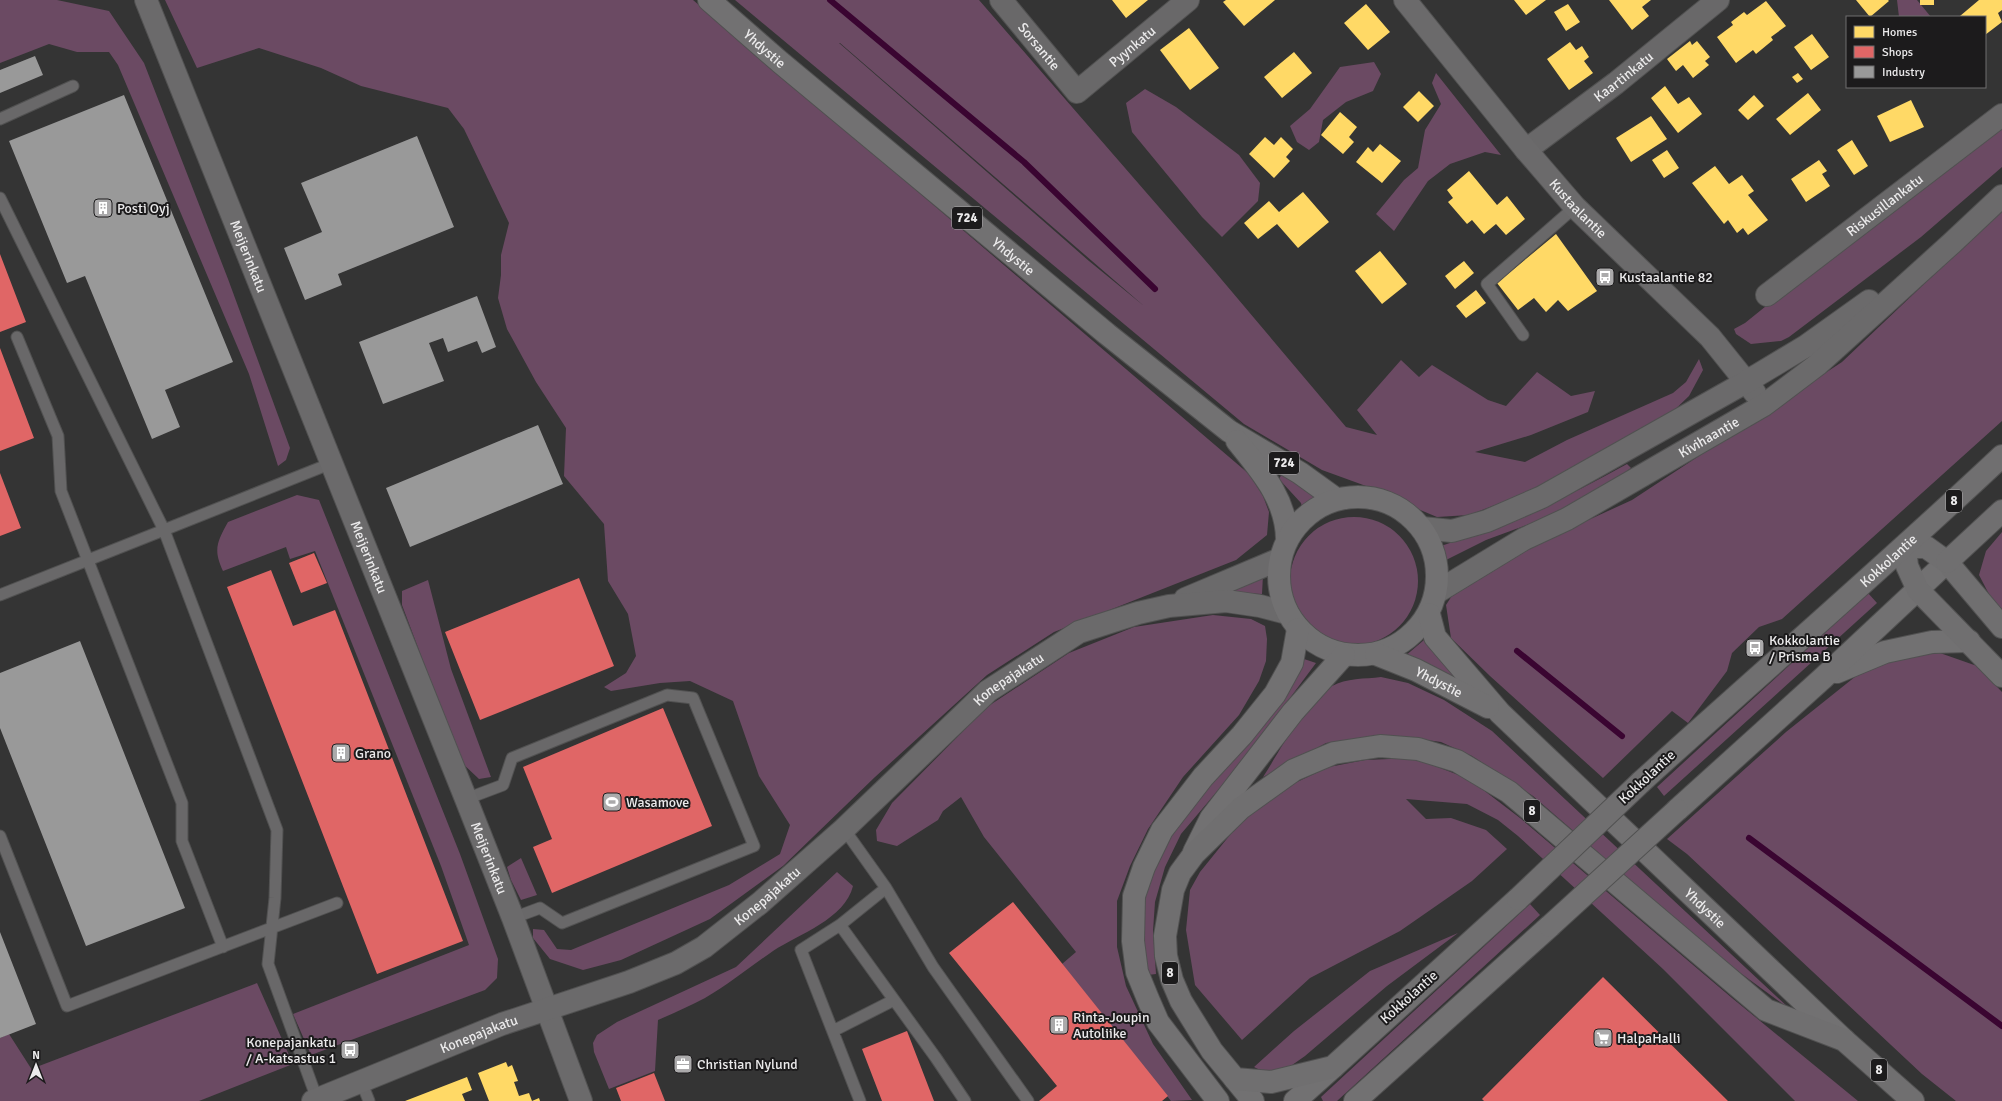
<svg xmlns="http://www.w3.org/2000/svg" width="2002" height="1101" viewBox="0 0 2002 1101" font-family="Signika,sans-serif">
  <rect width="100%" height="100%" fill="#343434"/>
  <path fill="#6b4a63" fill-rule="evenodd" d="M0 0H57L109 11 144 63 228 279 290 448 286 460 278 466 249 374 118 65 109 52H77L49 44 0 63Z
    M165 0H693L1249 474 1263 496 1269 512 1267 535 1236 560 1054 632 987 675 875 777 783 866 710 919 621 960 583 970 550 959 533 938V929L544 930 557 949 571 950 729 885 780 854 790 825 759 776 733 701 690 681 660 683 611 691 604 687 626 673 636 656 628 614 608 581 604 524 564 476 566 428 536 382 507 329 498 298 501 275V255L509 223 464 129 448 108 361 86 321 68 259 48 197 68Z
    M735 0H979L1211 267 1346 427 1377 435 1357 410 1401 360 1419 377 1432 365 1488 400 1506 406 1537 372 1571 396 1595 391 1588 412 1531 435 1475 452 1525 462 1567 440 1673 393 1686 382 1699 359 1703 370 1689 396 1663 421 1529 492 1469 515 1437 517 1406 504 1377 490 1322 470 1244 424ZM839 43H840L1144 306 1089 261Z
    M1897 0H1917L1931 17H1899Z
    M1374 62 1381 74 1373 91 1346 102 1323 120 1319 142 1309 150 1297 142 1290 126 1310 109 1340 67Z
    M1436 73 1501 155 1485 152 1450 164 1428 181 1394 231 1376 214 1404 180 1418 168 1425 130 1441 104 1432 83Z
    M1145 89 1176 107 1239 155 1260 183 1258 201 1222 237 1202 217 1132 132 1126 103Z
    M2002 116V167L1921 237 1789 337 1781 341 1751 344 1736 334 1734 329 1745 323Z
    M2002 210V421L1782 619 1759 627 1732 653 1727 671 1688 723 1672 711 1603 778 1490 676 1451 638 1446 605 1455 591 1501 560 1632 500 1842 362Z
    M1627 464 1631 468 1594 495 1548 517 1486 540 1444 561 1438 547C1503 526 1567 498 1627 464Z
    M1283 472 1320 496 1302 507 1301 503 1279 479Z
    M297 495 319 500 460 854 498 959 497 978 485 990 311 1055 293 1014 469 945 441 866 315 551 290 559 286 547 223 571C213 550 217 542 228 522Z
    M1290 581a64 64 0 1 1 128 0a64 64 0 1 1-128 0Z
    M2002 532V612L1991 598 1979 575 1986 551Z
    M1263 575 1262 594 1237 593 1226 589Z
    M428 580 451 669 491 777 479 779 461 762 402 605V591Z
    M1868 593 1877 603 1664 796 1657 787Z
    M1213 615 1251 619 1265 626 1267 639 1266 661 1259 681 1239 715 1183 777 1148 829 1130 866 1117 901V947L1126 986 1153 1044 1192 1100 1171 1101 1062 964 1076 952 984 837 961 797 943 811 938 820 897 846 877 841 876 830 892 803 987 707 1069 653 1134 627Z
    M1424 640 1443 663 1456 673 1451 680 1404 657Z
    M1940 653 1977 666 2002 692V1101H1956L1922 1074 1687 854 1667 839 1786 732 1866 668 1899 657Z
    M1304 659 1316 663 1246 757 1181 834 1165 867 1155 902 1153 931 1156 974 1148 975 1140 922 1147 886 1170 833 1284 696Z
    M1381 677 1408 683 1444 700 1492 731 1791 1010 1720 958 1533 796 1472 756 1441 742 1399 736 1361 738 1326 743 1263 777C1280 751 1305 701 1332 686 1346 678 1365 679 1381 677Z
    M1414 758 1469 779 1520 818 1732 998 1858 1101H1795L1663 969 1518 836 1498 820 1467 804 1406 799 1426 819 1451 818 1486 830 1507 849 1472 881 1400 931 1310 978 1242 1040 1195 985 1186 930 1190 890 1200 872 1238 825 1282 789 1329 767 1365 760Z
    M521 858 537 895 521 900 511 880 507 867Z
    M837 872 853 886C845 919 799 934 773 951 750 967 729 984 705 998 690 1006 674 1013 658 1020L655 1071 609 1089 594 1052 593 1043 597 1035 617 1022 736 967Z
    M1530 904 1540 915 1337 1101H1323L1321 1097Z
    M1458 933 1387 986 1305 1056 1285 1070 1274 1072 1260 1070 1254 1067 1294 1031 1370 971Z
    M257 983 293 1064 199 1101H0V1038L9 1034 34 1073 39 1066Z"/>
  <path fill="#ffd966" d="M1112 0H1148L1126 18Z
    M1226 0H1275L1244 26 1223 2Z
    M1514 0H1546L1526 15Z
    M1609 0H1651L1642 7 1649 16 1632 30Z
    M1856 0H1888L1889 1 1870 17Z
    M1920 0H1934V5H1920Z
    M1979 0H2002V10L1998 13 2002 22 1985 35V17L1960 16Z
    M1766 1 1786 26 1771 37 1773 40 1756 54 1753 50 1736 63 1717 37 1733 25 1731 22 1744 12 1747 15Z
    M1366 4 1390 32 1368 50 1344 23Z
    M1568 4 1580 22 1566 31 1554 12Z
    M1189 28 1219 68 1190 90 1160 50Z
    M1812 34 1829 57 1811 70 1794 47Z
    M1690 41 1692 45 1697 41 1710 57 1705 61 1709 65 1693 78 1683 65 1676 71 1667 59Z
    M1570 42 1576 50 1582 46 1589 57 1584 61 1593 73 1569 90 1547 59Z
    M1294 52 1312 73 1282 98 1264 77Z
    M1798 73 1803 79 1797 83 1792 77Z
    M1665 86 1678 104 1689 97 1702 114 1678 133 1651 98Z
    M1419 91 1434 106 1418 122 1403 107Z
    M1808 93 1821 110 1790 135 1776 119Z
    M1754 95 1764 106 1748 120 1738 110Z
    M1911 100 1924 127 1890 142 1877 116Z
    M1340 112 1357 127 1349 137 1354 142 1343 154 1321 135Z
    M1651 116 1667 139 1631 162 1616 138Z
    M1265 137 1274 145 1281 137 1293 149 1286 157 1290 161 1274 178 1249 154Z
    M1852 140 1868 166 1854 175 1837 150Z
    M1380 144 1401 161 1382 183 1356 162 1368 147 1373 152Z
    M1667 150 1679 168 1664 178 1652 160Z
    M1819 160 1827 171 1822 174 1830 186 1806 202 1791 179Z
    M1715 166 1729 184 1742 175 1754 191 1748 195 1768 220 1748 235 1743 228 1737 233 1728 220 1724 224 1692 183Z
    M1469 171 1497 205 1507 196 1525 219 1506 235 1496 224 1484 234 1472 220 1467 224 1448 202 1453 198 1447 190Z
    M1303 192 1329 222 1298 248 1277 224 1258 239 1244 223 1269 201 1279 212Z
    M1556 234 1597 291 1568 311 1558 300 1546 312 1534 298 1518 310 1497 283Z
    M1380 251 1407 284 1382 304 1355 271Z
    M1464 261 1474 273 1455 289 1445 276Z
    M1476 290 1486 303 1466 318 1456 306Z
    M506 1062 508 1067 512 1065 518 1081 514 1082 519 1096 529 1093 532 1101 539 1098 540 1101H489L478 1073Z
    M467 1077 472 1090 462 1094 465 1101H405Z"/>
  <path fill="#e06666" d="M0 254 26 322 0 332Z
    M0 348 34 438 0 451Z
    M0 473 21 528 0 536Z
    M314 553 327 583 301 593 289 563Z
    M271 570 293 626 335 610 463 941 377 974 227 587Z
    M579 578 614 666 480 720 445 632Z
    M663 708 712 826 552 893 533 847 552 839 523 767Z
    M1013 902 1168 1096 1162 1101H1039L1057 1086 949 953Z
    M1603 977 1728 1101H1484L1482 1099Z
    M907 1031 934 1101H882L862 1049Z
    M654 1073 665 1101H621L616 1088Z"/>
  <path fill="#999" d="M35 56 43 75 0 93V70Z
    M124 95 233 362 165 390 180 427 152 439 85 276 67 283 9 141Z
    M417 136 454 227 338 274 342 285 305 300 284 248 322 232 301 183Z
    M477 296 496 347 482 353 477 341 448 352 443 338 429 343 444 381 383 404 359 342Z
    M538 425 563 484 410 547 386 488Z
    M80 641 185 908 86 946 0 728V673Z
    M0 932 36 1024 0 1038Z"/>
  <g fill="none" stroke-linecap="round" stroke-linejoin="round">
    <path stroke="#3a0531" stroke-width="6" d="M830 0 1024 162 1155 289
      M1517 651 1622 736
      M1749 838 2002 1026"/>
    <g stroke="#515151" stroke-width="13">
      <path id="lane" d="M0 119 73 86
        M0 198 164 530 0 595
        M1523 335 1487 284 1575 207
        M17 337 58 436 61 491 182 803V841L223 947
        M466 799 503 785 512 758 667 695 693 698 754 846 562 923 540 908 513 918
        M844 829 886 888 933 967 1028 1101
        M0 836 67 1006 337 903
        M840 925 936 1058 965 1101
        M833 1031 894 1000
        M361 1081 369 1101
        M317 1099 268 964 275 898 277 830 164 530 332 463
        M860 1101 801 950 840 925 886 888"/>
    </g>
    <g stroke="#515151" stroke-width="24">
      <g id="street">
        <path id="s1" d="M1001 0 1077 92 1188 0"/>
        <path id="s2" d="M1526 150 1616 83 1718 0"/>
        <path id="s3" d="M1767 295 2002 115"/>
      </g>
    </g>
    <g stroke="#515151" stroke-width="24">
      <g id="secondary">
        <path id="s4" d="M146 0 466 799 513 918 581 1101"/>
        <path id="s5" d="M1405 0 1526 150 1575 207 1710 337 1755 393"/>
        <path d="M1422 528 1452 531 1487 521 1542 497 1746 382 1806 346 1869 301"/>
        <path id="s6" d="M1437 592 1524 539 1567 519 1764 405 1817 365 1952 243 2002 196"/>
        <path d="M1185 599 1280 559"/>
        <path id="s7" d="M313 1101 502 1024 629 982 676 963 704 947 760 903 844 829 988 691 1079 632 1138 613 1169 606 1226 601 1260 606 1287 613"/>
      </g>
    </g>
    <g stroke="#515151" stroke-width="24">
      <g id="primary">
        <path id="s8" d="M709 0 780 62 1107 334 1229 431 1300 473 1336 499"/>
        <path d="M1237 441C1261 471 1287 500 1287 540"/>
        <circle cx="1358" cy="576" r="79"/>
        <path id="s9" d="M1429 614 1435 637 1500 713 1844 1040"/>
        <path id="s10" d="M1376 654 1416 670 1488 707"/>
        <path d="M1837 672 1885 652 1932 642 1969 641"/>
        <path d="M1677 810 1823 678 1947 562"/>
        <path d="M1194 852 1211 818 1293 712 1344 655"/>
        <path d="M1235 1079 1253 1101"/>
        <path d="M1218 1101 1158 1022 1148 999 1137 972 1133 941 1134 896 1144 867 1162 830 1203 777 1242 735 1275 694 1292 663 1298 629"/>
        <path d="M1295 1101 1333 1067"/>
        <path d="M1355 1101 1550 926"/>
      </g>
    </g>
    <g stroke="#515151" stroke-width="24">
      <g id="highway">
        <path d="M1905 547 1907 566 1918 590 2002 676"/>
        <path d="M1905 547H1926L1947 562 2002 627"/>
        <path d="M1947 562 2002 511"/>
        <path id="s11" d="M1641 782C1761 673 1884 567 2002 456"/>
        <path d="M1518 899 1333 1067 1271 1082 1235 1079 1212 1051 1181 1001 1172 980 1166 956 1165 936 1173 890 1180 873 1194 854 1241 808 1294 770 1334 753 1380 746 1418 749 1457 761 1509 792 1766 1010 1844 1040 1913 1101"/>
      </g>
    </g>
    <use href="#lane" stroke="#696869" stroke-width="11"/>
    <use href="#street" stroke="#696869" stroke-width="22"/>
    <use href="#secondary" stroke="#6b6a6b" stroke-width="22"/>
    <use href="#primary" stroke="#727172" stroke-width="22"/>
    <use href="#highway" stroke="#706f70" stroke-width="22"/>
    <g stroke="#515151" stroke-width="24" stroke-linecap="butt">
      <path id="primary-bridge" d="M1550 926 1677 810"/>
    </g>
    <g stroke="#515151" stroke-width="24" stroke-linecap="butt">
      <path id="highway-bridge" d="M1518 899 1641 782"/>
    </g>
    <use href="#primary-bridge" stroke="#727172" stroke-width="22"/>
    <use href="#highway-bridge" stroke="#706f70" stroke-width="22"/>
  </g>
  <defs>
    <g id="building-square" transform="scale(1)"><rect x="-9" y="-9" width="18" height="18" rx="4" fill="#abaaab" stroke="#1c1b1c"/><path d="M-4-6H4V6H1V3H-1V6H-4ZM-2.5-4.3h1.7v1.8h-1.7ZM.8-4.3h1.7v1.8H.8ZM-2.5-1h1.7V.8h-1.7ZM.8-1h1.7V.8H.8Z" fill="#fff"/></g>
    <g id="bus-square" transform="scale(1)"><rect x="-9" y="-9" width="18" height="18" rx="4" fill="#abaaab" stroke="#1c1b1c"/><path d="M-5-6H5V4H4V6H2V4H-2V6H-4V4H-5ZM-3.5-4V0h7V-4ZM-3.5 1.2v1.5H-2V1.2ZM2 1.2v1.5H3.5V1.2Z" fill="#fff"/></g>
    <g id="stadium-square" transform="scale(1)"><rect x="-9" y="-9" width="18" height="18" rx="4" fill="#abaaab" stroke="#1c1b1c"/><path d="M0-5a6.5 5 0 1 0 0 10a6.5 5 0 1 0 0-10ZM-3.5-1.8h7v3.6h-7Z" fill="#fff"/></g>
    <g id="supermarket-square" transform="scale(1)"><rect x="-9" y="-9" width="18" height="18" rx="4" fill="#abaaab" stroke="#1c1b1c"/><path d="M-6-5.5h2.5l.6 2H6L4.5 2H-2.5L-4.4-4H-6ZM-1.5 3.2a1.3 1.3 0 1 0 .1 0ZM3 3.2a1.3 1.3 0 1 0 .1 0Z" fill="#fff"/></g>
    <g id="office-square" transform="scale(1)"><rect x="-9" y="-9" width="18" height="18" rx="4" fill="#abaaab" stroke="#1c1b1c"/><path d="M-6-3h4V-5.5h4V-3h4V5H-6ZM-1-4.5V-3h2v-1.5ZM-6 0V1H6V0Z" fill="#fff"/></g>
  </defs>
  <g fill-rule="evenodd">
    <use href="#building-square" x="103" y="208"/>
    <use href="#bus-square" x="1605" y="277"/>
    <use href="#bus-square" x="1755" y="648"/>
    <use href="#building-square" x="341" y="753"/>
    <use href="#stadium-square" x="612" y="802"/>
    <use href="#building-square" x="1059" y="1025"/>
    <use href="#supermarket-square" x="1603" y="1038"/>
    <use href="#bus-square" x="350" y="1050"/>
    <use href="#office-square" x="683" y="1064"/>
  </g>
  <g text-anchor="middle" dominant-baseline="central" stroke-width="4" stroke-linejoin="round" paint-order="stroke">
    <g fill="#1c1b1c" stroke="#adacad" stroke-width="1">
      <rect x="952" y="207" width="30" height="22" rx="3"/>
      <rect x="1269" y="452" width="30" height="22" rx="3"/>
      <rect x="1946" y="490" width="16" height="22" rx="3"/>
      <rect x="1524" y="800" width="16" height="22" rx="3"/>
      <rect x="1162" y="962" width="16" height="22" rx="3"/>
      <rect x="1871" y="1059" width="16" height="22" rx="3"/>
    </g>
    <g font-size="13" font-weight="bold" fill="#ebeaeb">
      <text x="967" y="218">724</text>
      <text x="1284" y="463">724</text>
      <text x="1954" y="501">8</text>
      <text x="1532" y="811">8</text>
      <text x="1170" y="973">8</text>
      <text x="1879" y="1070">8</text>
    </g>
    <g font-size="14" fill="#ebeaeb" stroke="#1c1b1c">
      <text stroke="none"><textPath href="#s1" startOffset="60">Sorsantie</textPath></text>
      <text stroke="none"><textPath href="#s1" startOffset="191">Pyynkatu</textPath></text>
      <text stroke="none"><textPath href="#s8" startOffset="74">Yhdystie</textPath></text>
      <text stroke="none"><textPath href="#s2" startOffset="122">Kaartinkatu</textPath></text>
      <text stroke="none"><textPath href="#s3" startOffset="148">Riskusillankatu</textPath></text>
      <text stroke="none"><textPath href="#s5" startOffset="271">Kustaalantie</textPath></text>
      <text stroke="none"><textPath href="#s4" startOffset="276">Meijerinkatu</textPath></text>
      <text stroke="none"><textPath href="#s8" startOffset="398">Yhdystie</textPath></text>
      <text stroke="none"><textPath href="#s6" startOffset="313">Kivihaantie</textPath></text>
      <text stroke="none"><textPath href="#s4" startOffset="600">Meijerinkatu</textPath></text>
      <text stroke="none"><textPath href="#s11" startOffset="332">Kokkolantie</textPath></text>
      <text stroke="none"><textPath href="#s7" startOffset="827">Konepajakatu</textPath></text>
      <text stroke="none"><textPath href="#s10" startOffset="69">Yhdystie</textPath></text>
      <text transform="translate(1647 777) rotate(-43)">Kokkolantie</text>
      <text stroke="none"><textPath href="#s4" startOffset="924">Meijerinkatu</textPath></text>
      <text stroke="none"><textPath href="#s7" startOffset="502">Konepajakatu</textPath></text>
      <text stroke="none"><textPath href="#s9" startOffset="407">Yhdystie</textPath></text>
      <text transform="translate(1409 997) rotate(-42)">Kokkolantie</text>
      <text stroke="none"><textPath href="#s7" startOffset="179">Konepajakatu</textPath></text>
    </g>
    <g font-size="14" fill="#ebeaeb" stroke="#1c1b1c" text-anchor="start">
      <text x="117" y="208">Posti Oyj</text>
      <text x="1619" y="277">Kustaalantie 82</text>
      <text x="1769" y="640">Kokkolantie<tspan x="1769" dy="16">/ Prisma B</tspan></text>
      <text x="355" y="753">Grano</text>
      <text x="626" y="802">Wasamove</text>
      <text x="1073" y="1017">Rinta-Joupin<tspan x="1073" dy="16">Autoliike</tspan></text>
      <text x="1617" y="1038">HalpaHalli</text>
      <text x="336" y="1042" text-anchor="end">Konepajankatu<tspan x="336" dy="16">/ A-katsastus 1</tspan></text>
      <text x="697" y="1064">Christian Nylund</text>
    </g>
  </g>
  <rect x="1846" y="16" width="140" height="72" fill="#1c1b1c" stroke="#6f6e6f"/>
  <rect x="1854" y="26" width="20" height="12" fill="#ffd966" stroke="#6f6e6f"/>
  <text x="1882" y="36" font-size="12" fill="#ebeaeb">Homes</text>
  <rect x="1854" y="46" width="20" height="12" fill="#e06666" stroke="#6f6e6f"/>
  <text x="1882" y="56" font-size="12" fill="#ebeaeb">Shops</text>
  <rect x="1854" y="66" width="20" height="12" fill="#999999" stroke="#6f6e6f"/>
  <text x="1882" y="76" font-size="12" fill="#ebeaeb">Industry</text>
  <g transform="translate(36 1065)" stroke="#1c1b1c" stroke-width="3" paint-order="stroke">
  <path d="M0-3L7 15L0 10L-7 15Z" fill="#ebeaeb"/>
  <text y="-6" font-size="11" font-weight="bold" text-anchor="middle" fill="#ebeaeb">N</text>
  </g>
</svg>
